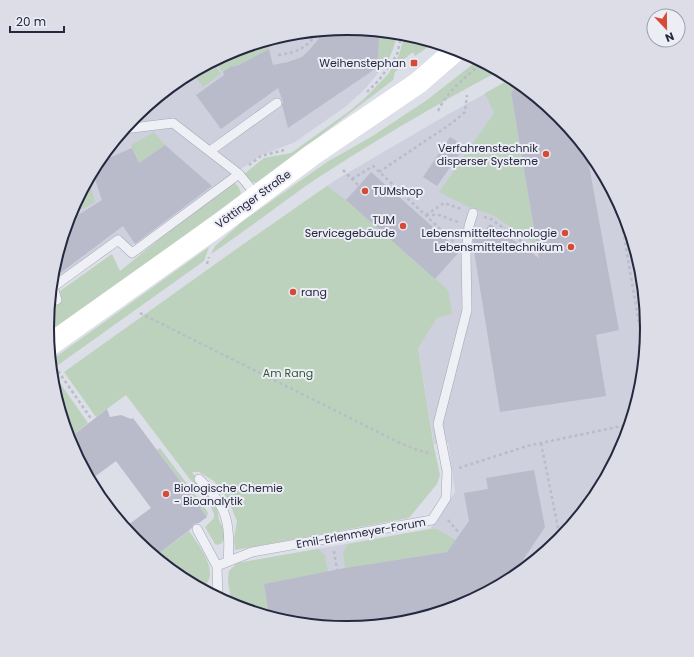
<svg xmlns="http://www.w3.org/2000/svg" width="694" height="657" viewBox="0 0 694 657" font-family="Poppins,sans-serif">
  <rect width="100%" height="100%" fill="#dcdee8"/>
  <path fill="#ced0dd" d="M347 28 398 33 393 50 384 66 364 90 345 107 295 142 262 155 213 187 131 246 119 242 51 283 52 270 69 213 97 161 135 116 180 79 232 51 289 34Z
    M513 78 560 116 597 162 625 214 642 270 647 329 642 387 625 444 597 496 559 541 514 578 462 606 405 623 347 629 288 623 232 606 228 581 229 571 238 563 430 529 455 492 448 443 434 444 418 348 295 208 334 181 445 116Z"/>
  <path fill="#bdd2bd" d="M379 31 398 33 389 59 384 66 378 68Z
    M405 34 433 42 431 45 415 56 413 52 403 60 405 64 395 72 393 80 273 172 256 183 250 182 244 174 264 158 291 153 351 110 367 96 389 73 399 55Z
    M268 40 269 49 239 65 230 67 223 72 214 60 232 51Z
    M478 60 499 71C433 106 369 144 307 185 275 208 244 232 211 254L215 246 243 221 327 162 371 137 427 100Z
    M212 62 221 74 203 87 195 77 191 79H189L141 114 135 116 197 70Z
    M513 78 521 85 511 92 537 246 495 216 469 207 439 192 494 113 485 93Z
    M154 132 165 145 139 163 131 145Z
    M88 178 95 202 68 217 69 213Z
    M234 183 238 186 241 193 240 195 47 336V328L48 310 61 302 60 291 112 254 120 271 174 227Z
    M327 186 346 200 448 290 452 314 437 318 418 348 434 447 440 475 437 484 409 518 235 550 234 539 237 521 228 500 214 481 199 472H192L217 509 219 520 224 530V539L222 543 218 545 215 544 205 527 214 518V514L211 507 126 395 96 417 64 372 242 245Z
    M209 247 204 261 51 370 50 361Z
    M60 383 88 423 68 439 53 388Z
    M160 448 205 508 208 513 207 517 157 450Z
    M430 529H437L456 540 447 552 345 568 343 553 348 544Z
    M189 531C199 546 223 574 201 589L180 578 154 557Z
    M318 549 325 555 328 572 264 584 268 614 262 615 232 606 228 581 229 571 237 563Z"/>
  <path fill="#b9bbcb" d="M347 28 379 31 378 67 288 128 282 105 283 102 278 88 221 129 196 95 224 75 223 72 230 67 239 65 269 49 273 65 288 62 302 57 311 48 326 30Z
    M521 85 560 116 586 149 619 330 596 335 606 396 500 412 473 245 474 232 480 236 490 224 539 258 511 92Z
    M450 137 465 146 437 186 423 177Z
    M165 145 212 186 135 244 123 226 51 280 52 270 67 222 102 200 92 171 97 163 132 148 139 163Z
    M371 172 460 251 435 279 346 200Z
    M107 409 110 417 121 415 131 419 133 418 207 517 199 523 194 524 191 529 154 557 134 541 124 528 151 508 116 461 89 481 69 443 68 439Z
    M534 470 545 527 509 581 462 606 405 623 347 629 288 623 269 617 264 584 345 568 447 552 469 521 464 493 488 489 486 478Z"/>
  <g fill="none" stroke-linecap="round" stroke-linejoin="round">
    <g stroke="#a5a7b5" stroke-width="10">
      <path id="service" d="M124 129 173 123 239 174 257 196
        M210 151 277 103
        M57 300 53 287 118 240 132 253 239 174
        M199 479C227 505 231 524 228 561
        M197 529 217 566 218 599
        M217 566 252 552 432 520 446 498 447 471 438 424 467 310 466 253 469 226 473 213"/>
    </g>
    <path stroke="#babcc6" stroke-width="2.5" stroke-dasharray="3 3" stroke-linecap="butt" d="M278 55C297 53 308 47 319 31
      M367 92 379 80 397 55 402 33
      M438 111C448 90 466 77 483 62
      M249 165 261 156 284 150
      M343 170 359 186
      M379 172 452 123 465 112 467 95
      M352 179 373 166 454 242
      M618 201 645 358
      M426 215 444 203 461 209
      M426 215H439L458 222
      M484 217 491 219 528 246 527 250
      M207 264 209 257
      M140 313 398 442 414 449 432 454
      M58 371 92 420
      M541 443 559 533
      M459 468 527 446 631 424
      M448 520 460 534
      M334 551 337 570
      M545 553 559 533 567 532"/>
    <use href="#service" stroke="#eff0f6" stroke-width="9"/>
    <path stroke="#fff" stroke-width="22" d="M48 346 220 224 312 155 418 83 457 49"/>
  </g>
  <g fill="#d64b38" stroke="#ecedf5" stroke-width="1.5">
    <rect x="410" y="59" width="8" height="8" rx="2"/>
    <circle cx="546" cy="154" r="4"/>
    <circle cx="365" cy="191" r="4"/>
    <circle cx="403" cy="226" r="4"/>
    <circle cx="565" cy="233" r="4"/>
    <circle cx="571" cy="247" r="4"/>
    <circle cx="293" cy="292" r="4"/>
    <circle cx="166" cy="494" r="4"/>
  </g>
  <g text-anchor="middle" dominant-baseline="central" stroke-width="4" stroke-linejoin="round" paint-order="stroke">
    <g font-size="11" fill="#25283f" stroke="#ecedf5" text-anchor="end">
      <text x="406" y="63">Weihenstephan</text>
      <text x="538" y="148">Verfahrenstechnik<tspan x="538" dy="13">disperser Systeme</tspan></text>
      <text x="373" y="191" text-anchor="start">TUMshop</text>
      <text x="395" y="220">TUM<tspan x="395" dy="13">Servicegebäude</tspan></text>
      <text x="557" y="233">Lebensmitteltechnologie</text>
      <text x="563" y="247">Lebensmitteltechnikum</text>
      <text x="301" y="292" text-anchor="start">rang</text>
      <text x="174" y="488" text-anchor="start">Biologische Chemie<tspan x="174" dy="13">- Bioanalytik</tspan></text>
    </g>
    <g font-size="11" fill="#25283f" stroke="#ecedf5">
      <text transform="translate(253 199) rotate(-36)">Vöttinger Straße</text>
      <text transform="translate(361 533) rotate(-10)">Emil-Erlenmeyer-Forum</text>
    </g>
    <g font-size="11" fill="#325b35" stroke="#ecedf5">
      <text x="288" y="373">Am Rang</text>
    </g>
  </g>
  <path d="M0 0H694V657H0ZM54 328a293 293 0 1 1 586 0a293 293 0 1 1-586 0Z" fill="#dcdde6" fill-rule="evenodd"/>
  <path fill="none" stroke="#25283f" stroke-width="2" d="M54 328a293 293 0 1 1 586 0a293 293 0 1 1-586 0Z"/>
  <g transform="translate(666 28) rotate(158)"><circle r="19" fill="#ecedf5" stroke="#9c9eac"/>
  <path d="M0-3L7 15L0 10L-7 15Z" fill="#d64b38"/>
  <text y="-6" font-size="11" font-weight="bold" text-anchor="middle" fill="#25283f">N</text>
  </g>
  <path d="M10 26v6h54v-6" fill="none" stroke="#25283f" stroke-width="2"/>
  <text x="16" y="26" font-size="12" fill="#25283f" stroke="#ecedf5" stroke-width="3" paint-order="stroke">20 m</text>
</svg>
